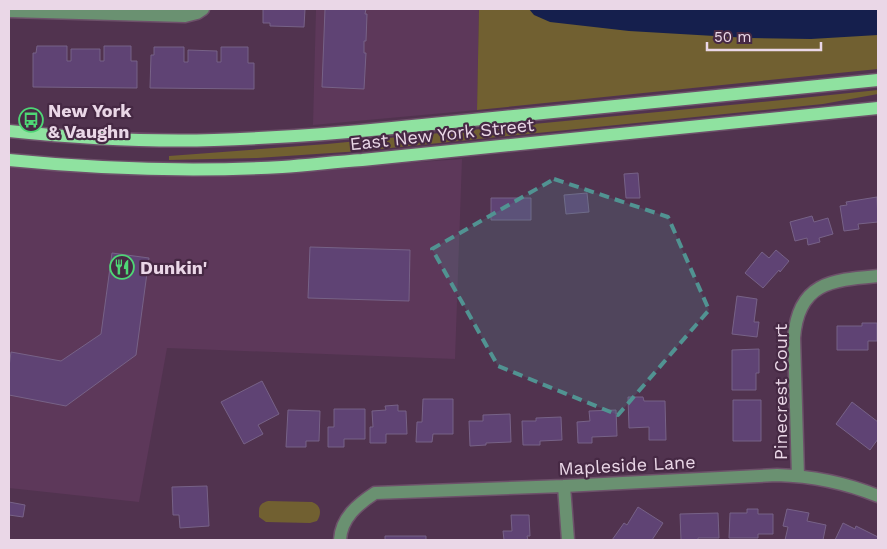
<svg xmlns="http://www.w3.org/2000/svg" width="887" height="549" viewBox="0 0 887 549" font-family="'Work Sans',sans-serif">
  <rect width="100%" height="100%" fill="#51334f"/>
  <path fill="#5d385a" d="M316 9H479L477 110 313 125Z
    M462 159 455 359 167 348 139 502 9 488V163L206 177Z"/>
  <path fill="#716031" d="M479 9H878V69L477 110Z
    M878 90V94L823 104 361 151 257 158 169 160V156L327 144 792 99Z
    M268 501 312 502C321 505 322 513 317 521L310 523 266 522 259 517C259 508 258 504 268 501Z"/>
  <path fill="#151f4d" d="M529 9H878V35L811 39 749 38 629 31 550 22 534 15Z"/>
  <path fill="#5f4374" stroke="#776287" d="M263 9H305L304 27 270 26V23H263Z
    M325 9H366L365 14H367L366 41H364V53H366L364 89 322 87Z
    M37 46H67V61H71V49H100V61H104V46H131V61H137V88L33 87V53H36Z
    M154 47H184V62H188V50L217 51V62H221V47H248V63H254V89L150 88 151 55H154Z
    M638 173 640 198H626L624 174Z
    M587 193 589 212 566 214 564 195Z
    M877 197 878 222 858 224 859 229 844 231 840 206 847 205 846 202Z
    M491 198H531V220H491Z
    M812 216 814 222 828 218 833 234 819 238 820 242 808 245 807 238 795 241 790 222Z
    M310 247 410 250 409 301 308 298Z
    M776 250 789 261 780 272 779 270 763 288 745 273 762 252 769 258Z
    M112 253 149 258 136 355 66 406 9 395V367L11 352 61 361 101 334Z
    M737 296 757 299 754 322H759L757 337 732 334Z
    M862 323H877V341H868V350H837V326H862Z
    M759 349V373H756V390H732V350Z
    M262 381 279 414 258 425 263 434 244 444 221 402Z
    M628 397H643L644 401H665L666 440H649V427L629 428Z
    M423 399H453V434H433L432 442H416L417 422H422Z
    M733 400H761V441H733Z
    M852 402 878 422V439L870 450 836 424Z
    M398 405V411H406L407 434H386V443H370V427H373L372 411 386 410 385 406Z
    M334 409H365V439H344V447H328V427H334Z
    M288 410 320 411 319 441H306V447H286Z
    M616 410 617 436 592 437V443H578L577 422 590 421 589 411Z
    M510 414 511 442 486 443V445L470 446 469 421H483V415Z
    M561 417 562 440 540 441V445H523L522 421H536V418Z
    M207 486 209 526 180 528 179 515H173L172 487Z
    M9 502 25 505 23 517 9 515Z
    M638 507 663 523 652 540H612L624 523 627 525Z
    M747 509H758V514H773V534H758V538H729L730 513H747Z
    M787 509 809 513 807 521 826 525 823 540H785L788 527 783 526Z
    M718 513 719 538H698V540H681L680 514Z
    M511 515H529L530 536H527L528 540H504L503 531H512Z
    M843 523 855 529 856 526 878 537V540H835Z
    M385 536H426V540H385Z"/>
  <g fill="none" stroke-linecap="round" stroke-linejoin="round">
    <g stroke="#6d516a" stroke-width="15">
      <path id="minor" d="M9 11 185 16 197 13 203 9
        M798 476 794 338C798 282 832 280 878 276
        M564 486 568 540
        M340 540C341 518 358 504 375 493L564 486 777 475C812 476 846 483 878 496"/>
    </g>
    <g stroke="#6d516a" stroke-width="15">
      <path id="major" d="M9 131C77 138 146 142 214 140 274 138 333 134 392 128L878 80
        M9 160C100 169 191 172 282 167 309 165 335 162 362 160L878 108"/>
    </g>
    <use href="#minor" stroke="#6a9171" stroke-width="12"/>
    <use href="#major" stroke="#8fe2a0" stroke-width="12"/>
  </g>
  <path fill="#519392" fill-opacity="0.2" stroke="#519392" stroke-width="4" stroke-dasharray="10 6" stroke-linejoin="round" d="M554 179 668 217 709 310 618 415 498 366 432 249Z"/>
  <defs>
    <g id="bus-ring" transform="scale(1.25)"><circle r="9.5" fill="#462944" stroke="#4ed675" stroke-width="1.5"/><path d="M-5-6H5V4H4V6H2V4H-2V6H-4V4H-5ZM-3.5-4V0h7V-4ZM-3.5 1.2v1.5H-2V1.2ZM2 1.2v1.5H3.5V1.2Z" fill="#4ed675"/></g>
    <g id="restaurant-ring" transform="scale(1.25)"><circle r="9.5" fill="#462944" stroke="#4ed675" stroke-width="1.5"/><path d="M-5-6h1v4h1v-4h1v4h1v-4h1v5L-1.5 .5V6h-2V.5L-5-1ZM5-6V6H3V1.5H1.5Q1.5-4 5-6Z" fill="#4ed675"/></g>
  </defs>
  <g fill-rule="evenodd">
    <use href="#bus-ring" x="31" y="120"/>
    <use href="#restaurant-ring" x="122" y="267"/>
  </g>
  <g text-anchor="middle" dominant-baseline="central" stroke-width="4.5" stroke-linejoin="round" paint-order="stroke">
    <g font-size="18" font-weight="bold" fill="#ead7e7" stroke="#462944" text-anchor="start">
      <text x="48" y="110">New York<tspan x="48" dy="21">&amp; Vaughn</tspan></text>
      <text x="140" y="267">Dunkin'</text>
    </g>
    <g font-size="18" fill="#ead7e7" stroke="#462944">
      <text transform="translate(442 134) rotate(-6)">East New York Street</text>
      <text transform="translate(780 392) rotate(-90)">Pinecrest Court</text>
      <text transform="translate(627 465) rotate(-3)">Mapleside Lane</text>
    </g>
  </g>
  <rect width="887" height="549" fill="none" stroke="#ead7e7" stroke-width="20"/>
  <path d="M707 42v8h114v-8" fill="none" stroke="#ead7e7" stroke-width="2.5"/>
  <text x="714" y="42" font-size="15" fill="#ead7e7" stroke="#462944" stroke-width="4" paint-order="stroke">50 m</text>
</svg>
